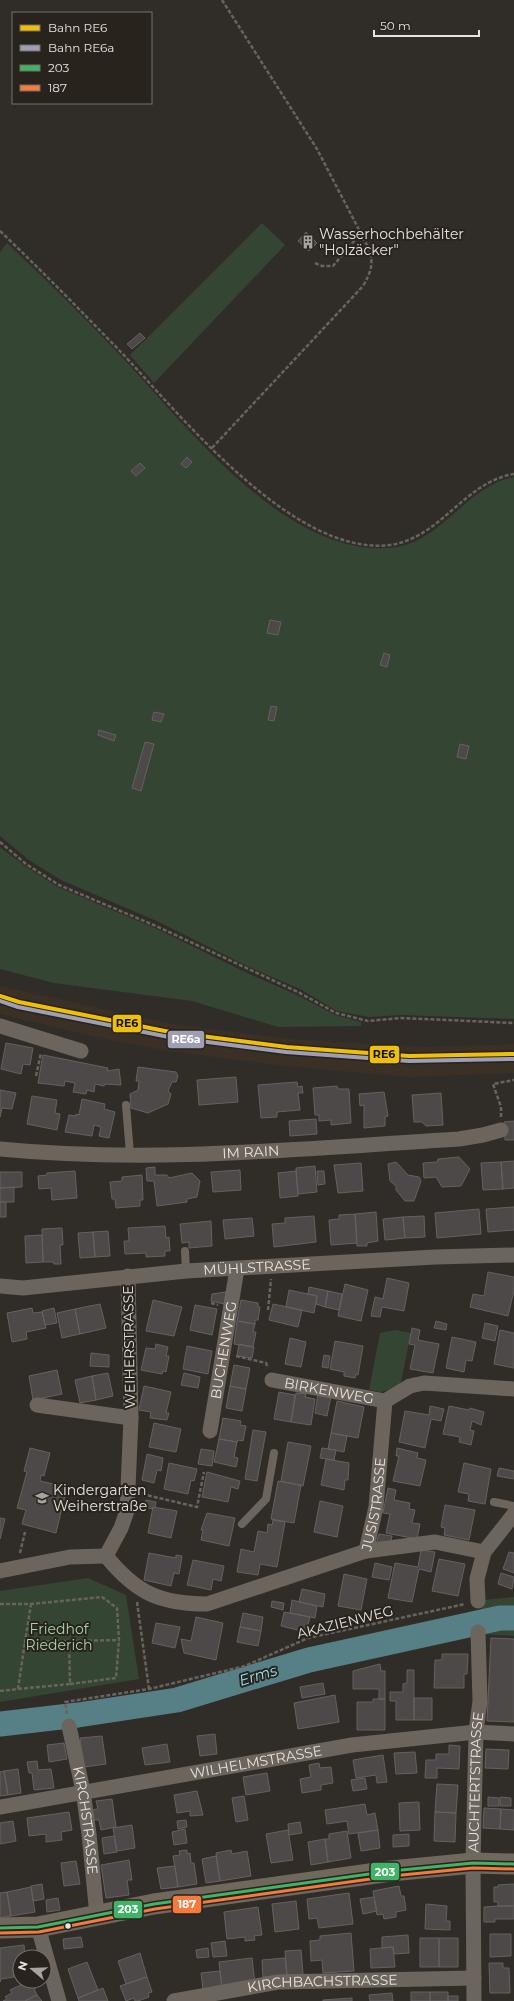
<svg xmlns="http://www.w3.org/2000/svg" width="514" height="2001" viewBox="0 0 514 2001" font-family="Montserrat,sans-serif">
  <rect width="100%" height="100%" fill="#302d29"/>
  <path fill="#3b3026" d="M0 986 172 1024 288 1039 424 1047 514 1044V1073L408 1077 285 1066 168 1051 95 1037 0 1014Z"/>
  <path fill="#344533" d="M262 223 285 245 154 383 130 355Z
    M7 243C45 279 82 315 118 353 185 423 282 555 389 548 441 545 465 486 514 477V1019L401 1015 369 1017 337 1011 300 989 249 967 159 922 61 880 29 860 0 836V252Z
    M0 847 25 866 58 887 155 928 247 973 297 995 335 1015 361 1022V1026L278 1027 192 1001 54 983 0 969Z
    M395 1330 411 1333 400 1387 381 1392 369 1390 380 1333Z
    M88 1578 126 1595 139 1679 0 1702V1591Z
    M514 1597V1636L480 1634 482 1600Z"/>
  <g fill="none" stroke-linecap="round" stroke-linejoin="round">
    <path stroke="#578086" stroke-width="25" d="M0 1724 78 1715 177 1700 309 1660 500 1618H514"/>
  </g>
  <path fill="#4c4948" stroke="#656160" d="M306 232 317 243 309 251 298 241Z
    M140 333 145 338 132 349 127 344Z
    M187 457 192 462 186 468 181 464Z
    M140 463 145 468 136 476 131 471Z
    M270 620 281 622 278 635 267 633Z
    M384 653 390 655 387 667 380 665Z
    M271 706 277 707 274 721 268 720Z
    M154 712 164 714 161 722 152 720Z
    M99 730 116 735 114 741 98 735Z
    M145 742 154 744 141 791 132 788Z
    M460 744 469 746 466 759 457 757Z
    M6 1043 33 1048 30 1065 23 1064 21 1074 1 1069Z
    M43 1055 108 1068 107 1071 119 1069 121 1085 105 1084 104 1086 95 1084 94 1092 87 1090 86 1094 73 1092 75 1083 65 1081 64 1086 38 1083Z
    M138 1067 176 1072 178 1076 176 1082H172L168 1091 171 1094 168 1104 148 1113 131 1108 130 1094 138 1090 139 1081H136Z
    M236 1077 238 1102 199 1105 197 1080Z
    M297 1082 298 1087 302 1086 303 1093H298L300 1110 277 1112V1117L261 1118 258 1085Z
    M337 1086 338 1089H349L351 1123 331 1125V1120L319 1121V1115H315L313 1088Z
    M0 1090 16 1093 12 1109 2 1108 0 1117Z
    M384 1092 388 1116 385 1117V1126L364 1128V1105L360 1106 359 1094Z
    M441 1093 443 1125 426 1126 422 1122H414L412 1095Z
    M32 1096 57 1100 55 1113 60 1114 57 1130 27 1124Z
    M82 1099 105 1104 104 1109 115 1112 109 1138 99 1136 101 1127 94 1125 92 1136 65 1132 69 1115 76 1116V1114L79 1115Z
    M316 1119 317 1134 290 1136 289 1121Z
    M514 1121V1140H505L504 1122Z
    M459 1157 470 1169 461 1186 442 1187 436 1177 424 1178 423 1163 437 1162 438 1159Z
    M514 1161V1188L503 1189 501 1162Z
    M396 1162 408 1175 419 1177 421 1181 414 1201H405L396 1190V1186L390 1181 388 1164Z
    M501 1162 503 1189 483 1190 481 1163Z
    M361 1163 363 1191 338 1193 334 1165Z
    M315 1166 317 1192 298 1194 296 1168Z
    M155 1167V1175H167L169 1178 192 1173 200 1181 197 1197 187 1199V1202L157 1206 154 1181H147L146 1168Z
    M240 1170 241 1190 213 1192 211 1172Z
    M75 1171 77 1198 52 1200 51 1188 39 1189 38 1176 47 1175V1173Z
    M296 1171 298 1196 280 1198 278 1173Z
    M317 1171H324L325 1184 318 1185Z
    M0 1172H22V1187L0 1188Z
    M142 1175 143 1200H140V1206L116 1208 115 1199H112L110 1182 122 1181V1177Z
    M14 1187V1202H0V1188Z
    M0 1202H6V1217H0Z
    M514 1207V1230L488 1232 486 1209Z
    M479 1209 481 1234 437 1238 435 1213Z
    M376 1212 378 1241 367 1243V1246H357L355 1214Z
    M355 1214 357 1243 331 1245 329 1220 339 1219V1215Z
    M314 1216 316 1242 274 1247 272 1224 285 1223V1218Z
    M424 1216 425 1237 405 1238 403 1217Z
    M403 1217 405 1238 385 1240 383 1219Z
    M252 1218 254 1236 225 1239 223 1220Z
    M211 1221 212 1246 189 1248V1242L182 1243 180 1224Z
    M165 1226 166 1238 169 1237 170 1251H165V1256L146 1257V1253L125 1254 124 1241H129L128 1228Z
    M62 1228 63 1245H60L61 1264H54L53 1262H43L42 1229Z
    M108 1231 110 1256 95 1257 93 1232Z
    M93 1232 95 1257 80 1258 78 1233Z
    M42 1235 43 1262 26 1263 25 1236Z
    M488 1272 514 1277V1290L508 1316 470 1307 473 1294 484 1296Z
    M387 1278 409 1283 404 1311 382 1307 380 1317 371 1316 375 1297 383 1299Z
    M345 1284 368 1290 361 1321 338 1316Z
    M309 1287 328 1291 325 1307 316 1304 317 1296 308 1294Z
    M289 1290 317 1296 314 1313 286 1307Z
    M328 1291 342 1294 339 1310 325 1307Z
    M226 1292 224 1304 211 1301 212 1294Z
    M153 1300 182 1307 174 1336 146 1331Z
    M241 1300 258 1303V1307H260L258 1320H255V1324L237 1321Z
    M100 1304 106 1328 80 1334 75 1309Z
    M273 1304 302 1310 298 1327 269 1320Z
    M195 1305 217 1309 212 1335 190 1330Z
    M32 1308 33 1313 42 1312 46 1328 26 1332 27 1339 12 1342 7 1313Z
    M54 1308 57 1323 45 1325 42 1311Z
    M75 1309 80 1334 62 1338 57 1313Z
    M237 1321 255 1324 253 1332H256L253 1347 234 1344Z
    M436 1321 447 1324 446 1330 434 1328Z
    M485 1323 498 1326 495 1341 482 1338Z
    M412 1328 420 1330 418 1340 439 1344 433 1373 410 1369 415 1345 409 1344Z
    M500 1330 514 1333V1368L494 1364Z
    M452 1337 476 1342 472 1361 466 1360 464 1372 446 1368Z
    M290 1338 306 1342 301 1367 285 1364Z
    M335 1341 363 1346 358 1375 356 1374 355 1378 344 1376V1372L330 1369Z
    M156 1344 168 1347 166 1356H169L166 1372 163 1371 162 1374 141 1370 146 1348 155 1349Z
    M239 1344 254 1347 252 1358 237 1356Z
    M187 1346 212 1351 208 1374 183 1369Z
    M91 1353 109 1355V1367L90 1366Z
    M324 1355 330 1356 328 1368 322 1367Z
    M234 1365 250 1368 246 1389 230 1386Z
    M57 1370 62 1394 33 1400 29 1376Z
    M108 1373 113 1396 96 1400 92 1376Z
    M184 1373 200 1377 198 1388 181 1385Z
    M92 1376 96 1400 80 1403 75 1380Z
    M144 1386 171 1392 166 1413H169L167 1420 150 1418 151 1412 139 1410Z
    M230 1386 246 1389 242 1411 226 1408Z
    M279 1392 295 1395 291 1422 274 1419Z
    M296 1393 306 1394 305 1397 315 1399 311 1425 291 1422Z
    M318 1394 331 1396 327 1416 315 1413Z
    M337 1401 364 1407 358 1438 331 1433Z
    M430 1406 444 1409 441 1421 431 1419 425 1448 399 1442 405 1411 429 1415Z
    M449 1406 469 1410 470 1408 484 1412 481 1425 472 1421 470 1430 474 1431 471 1445 459 1442 460 1437 443 1434Z
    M223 1418 241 1421 240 1425 246 1426 243 1441 238 1440 237 1442 219 1439Z
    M154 1423 181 1429 176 1452 149 1447Z
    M253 1430 266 1432 257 1481 245 1479Z
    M331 1433 347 1436 344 1452 328 1449Z
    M219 1439 237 1442 234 1457 238 1458 236 1467 214 1462Z
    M288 1442 311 1446 303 1486 281 1481Z
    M30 1448 50 1453 44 1476 41 1475 40 1481 67 1487 56 1533 22 1524 26 1510 17 1508 27 1472 24 1471Z
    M322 1448 336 1450 334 1460 320 1458Z
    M397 1448 418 1453 417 1458 426 1460 420 1486 393 1481 399 1456H396Z
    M201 1449 214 1451 212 1466 198 1464Z
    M147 1454 163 1458 161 1471 157 1470 154 1483 142 1480Z
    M326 1459 349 1463 348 1480H345L344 1490 321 1485Z
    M169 1463 197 1469 194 1481 191 1480 188 1494 164 1489Z
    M464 1463 491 1469 485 1504 468 1501 469 1494 458 1492Z
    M499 1468 514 1471V1479L497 1476Z
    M207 1472 240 1481 238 1489 231 1487 228 1502 202 1497Z
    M278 1481 301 1485 294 1523 271 1519Z
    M388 1488 396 1490 394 1500 410 1503 409 1509 415 1510 412 1523 420 1524 417 1539 386 1533 390 1514 383 1513Z
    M146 1500 156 1502 155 1507 153 1509 144 1507Z
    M320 1501 343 1506 337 1537 314 1532Z
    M445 1505 475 1510 469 1540 444 1535 445 1528 441 1527Z
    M153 1507 177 1511 171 1538 148 1533Z
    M207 1513 235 1518 229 1546 201 1540 203 1530H201Z
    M0 1518 5 1519 0 1539Z
    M273 1520 285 1522 277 1567 260 1564 258 1575 237 1572 241 1549 254 1552 258 1531 267 1533 268 1524 272 1525Z
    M379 1534 392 1536 390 1547 376 1544Z
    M421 1550 435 1552 431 1572 419 1569 412 1602 388 1598 395 1563 418 1567Z
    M509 1552 514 1553V1573L503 1569Z
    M149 1553 176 1558V1555L182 1556 179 1574 174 1573 171 1586 144 1580Z
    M439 1559 465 1564 458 1596 432 1591Z
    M193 1560 224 1566 221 1581 213 1579 211 1590 187 1585Z
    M375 1563 392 1567 389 1580 372 1577Z
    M501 1573 514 1577 512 1589 498 1584Z
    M344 1574 367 1579 361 1610 338 1606Z
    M302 1589 325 1594 323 1607 299 1602Z
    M292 1600 317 1606 315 1618 290 1613Z
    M272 1601 284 1603 283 1610 271 1607Z
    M284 1612 310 1617 306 1632 281 1626Z
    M243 1613 263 1617 261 1631 240 1627Z
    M196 1617 223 1623 216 1660 184 1653 181 1639 191 1641Z
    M156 1623 180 1627 175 1648 152 1643Z
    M240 1627 261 1631 258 1646 237 1642Z
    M491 1638 514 1639V1722L487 1721Z
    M442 1654H468L467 1674H464V1688H434L435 1660H442Z
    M380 1664 381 1671H385V1699H379V1689H353V1671Z
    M407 1670H414V1720H396V1701H390V1692H403V1684L407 1683Z
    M323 1683 325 1694 302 1698 300 1687Z
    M335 1695 339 1722 298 1729 294 1703Z
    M414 1698H432V1720H414Z
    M373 1699H385V1730H357V1702H373Z
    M215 1734 217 1754 200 1756 197 1736Z
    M102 1736 106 1764 84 1767 80 1738Z
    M64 1743 67 1759 49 1762 47 1745Z
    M167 1744 170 1762 145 1765 142 1748Z
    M449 1745 460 1746 459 1769 437 1768V1778H425L426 1760H436V1754H449Z
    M486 1749 509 1750 508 1769 485 1768Z
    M415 1752 417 1773 396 1774 394 1753Z
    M383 1755 387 1782 377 1783 376 1775 356 1778 353 1760Z
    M37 1761 38 1770 51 1769 54 1788 34 1790 32 1773H29L27 1762Z
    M319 1763 320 1768 331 1767 333 1783 321 1785V1790L302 1793 300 1779 311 1777 309 1765Z
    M18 1769 21 1793 8 1795 4 1771Z
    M4 1771 8 1795 0 1796V1772Z
    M267 1773 270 1791 246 1795 243 1777Z
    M365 1778 367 1789 353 1791 351 1780Z
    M437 1784 458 1785 456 1813 435 1812Z
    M197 1791 203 1815 190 1816V1811L177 1813 174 1795Z
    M244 1796 248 1820 236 1822 232 1798Z
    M488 1797 499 1798V1806H488Z
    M500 1797 511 1798V1806H500Z
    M112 1799 116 1827 101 1830 99 1820H94L92 1810 98 1809 96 1801Z
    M419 1802 420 1830 400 1831 399 1803Z
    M365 1804 367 1815 375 1813 378 1830 349 1834 347 1821 327 1824 325 1810Z
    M484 1808 501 1809 500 1829 483 1828Z
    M501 1809 514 1810V1830L500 1829Z
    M69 1812 72 1830 61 1832 62 1840 46 1842V1834L29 1836 27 1818Z
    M435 1812 456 1813 455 1842 434 1841Z
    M186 1820 187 1827 178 1829 177 1821Z
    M13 1821 16 1841 0 1844V1823Z
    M300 1822 302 1833 289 1835 288 1824Z
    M132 1825 135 1848 117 1851 113 1828Z
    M185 1829 187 1843 174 1845 172 1832Z
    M288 1830 293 1860 271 1863 266 1834Z
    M378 1830 380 1848 361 1851 358 1833Z
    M347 1831 351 1858 328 1862 325 1839H329V1834Z
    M409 1834V1846L393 1847V1835Z
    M114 1836 117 1852 104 1854 102 1838Z
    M325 1839 328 1862 311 1865 308 1842Z
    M187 1850V1854L190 1853 191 1863H194L197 1884 178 1887 173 1856 180 1855 179 1851Z
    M231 1850 232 1854 247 1851 251 1876 220 1881 216 1853Z
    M216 1856 220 1881 206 1883 202 1859Z
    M129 1860 132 1880H127L129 1895 106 1898 101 1865Z
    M76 1861 80 1884 64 1886 61 1863Z
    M175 1866 178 1887 161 1889 157 1868Z
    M42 1884 44 1899 33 1901 31 1886Z
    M514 1884V1906H498V1902H494V1887H498V1885Z
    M399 1886 401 1896H404L406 1910 396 1912V1917L384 1919 383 1914 377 1915 373 1891Z
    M31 1887 35 1912 11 1916 7 1892Z
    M7 1892 11 1916 0 1918V1893Z
    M349 1893 353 1924 319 1928 317 1918 309 1919 307 1899Z
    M374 1897 377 1911 363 1914 360 1899Z
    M58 1898 60 1910 47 1912 46 1900Z
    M296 1901 299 1929 275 1932 272 1904Z
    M426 1904 447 1906 446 1921H450V1930L425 1929Z
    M498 1906H514V1919H495V1922H484V1907Z
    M258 1907 262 1935 254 1936 255 1940 245 1941V1937L227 1939 224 1912Z
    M351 1933 354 1971 323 1973 322 1960 311 1961 310 1941 320 1940V1936Z
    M490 1934H511V1956L490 1957Z
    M408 1935 409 1953 394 1954 393 1947 382 1948V1937Z
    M81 1937 83 1947 64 1949 63 1939Z
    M420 1938H439V1967H420Z
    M439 1938H458V1967H439Z
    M225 1941 227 1956 213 1957 211 1943Z
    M24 1945 25 1957H20V1968L13 1969 14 1977 1 1979 0 1982V1948Z
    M393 1947 395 1967 371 1968 370 1949Z
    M208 1948 209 1957 197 1958 196 1950Z
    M301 1950 303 1974 287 1975 285 1951Z
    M140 1953 147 1977 126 1984 118 1961Z
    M252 1958 255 1984 222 1988 219 1962Z
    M285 1958 287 1975 263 1977 262 1960Z
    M87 1962 98 1990 78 1998 68 1969Z
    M489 1963H503V1968H509L510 1993H490Z
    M220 1971 222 1988 203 1990 201 1973Z
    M147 1977 152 1992 148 1993 149 1997 138 2001H135L134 1998 126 2001 120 1986Z
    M30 1981 31 1983 33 1982 36 1988 34 1989 37 1995 25 2001H3L7 1999 5 1997 12 1993 10 1990Z
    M103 1988 108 2001H79L78 1998Z
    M411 1992H430V2001H411Z
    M430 1992H448V2001H430Z
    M392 1993 393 2001H370L369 1995Z
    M37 1995 42 2001H25Z
    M448 1996H458V2001H448Z
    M352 1998V2001H323V2000Z"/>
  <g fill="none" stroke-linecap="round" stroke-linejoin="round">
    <path stroke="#69635d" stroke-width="2.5" stroke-dasharray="4 2" stroke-linecap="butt" d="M0 231C41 270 80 310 119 350 179 413 293 557 390 545 441 538 464 482 514 474
      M315 263 322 266H333L360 234
      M212 448 363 286C371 272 374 264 369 249L317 149 222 0
      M0 842 26 864 59 885 156 926 298 992 336 1013 368 1021 401 1018 514 1023
      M36 1076 41 1053
      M501 1117V1107L493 1084 514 1080
      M211 1303 218 1305
      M268 1310 271 1279
      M236 1356 266 1363 268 1368
      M142 1494 197 1507 204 1472
      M20 1553 25 1532
      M137 1602 149 1689
      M0 1604H31L102 1597 117 1608 119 1640 25 1642 31 1604
      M70 1684 116 1678 119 1640
      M18 1689 70 1684 69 1641
      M0 1691 18 1689 25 1642
      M67 1714 65 1702 149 1689 245 1666 308 1638 465 1604"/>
    <path stroke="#6c655d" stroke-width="8" d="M126 1105 130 1154
      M185 1251 186 1271
      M494 1502 514 1506
      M242 1524 266 1499 274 1453"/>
    <g stroke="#6c655d" stroke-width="15">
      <path d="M0 1026 81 1051"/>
      <path id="s1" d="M0 1149C152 1164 306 1148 459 1139L483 1135 501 1130"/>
      <path id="s2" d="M0 1286 23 1288 186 1271 435 1257 514 1255"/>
      <path id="s3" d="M272 1380 385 1401"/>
      <path d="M37 1405 131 1418"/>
      <path id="s4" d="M210 1431 237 1269"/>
      <path d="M366 1551 435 1542 484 1552"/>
      <path id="s5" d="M106 1556C136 1593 160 1604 207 1604L366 1551 376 1507 385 1401 410 1386 424 1383 514 1389"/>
      <path d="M106 1556 121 1528 127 1511 131 1418 128 1276"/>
      <path d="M0 1571 70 1557 106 1556"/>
      <path d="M478 1601 477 1579 484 1552 514 1514"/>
      <path id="s6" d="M69 1726 83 1791 89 1834 97 1915"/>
      <path id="s7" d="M0 1807 352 1745 476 1732 514 1734"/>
      <path d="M38 1927 59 2001"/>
      <path id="s8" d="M174 2001 278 1982 474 1978"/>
      <path id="s9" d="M474 2001 473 1863 476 1732 480 1701 478 1632"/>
    </g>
    <path stroke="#70675d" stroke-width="21" d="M0 1928 38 1927 154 1904 391 1871 473 1863 514 1864"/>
    <g stroke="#29231d" stroke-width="6">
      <path id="bus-1" d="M0 1928 38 1927 154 1904 391 1871 473 1863 514 1864"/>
    </g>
    <g stroke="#29231d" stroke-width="6">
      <path id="bus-2" d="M0 1933 39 1932 155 1909 392 1876 473 1868 514 1869"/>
    </g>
    <use href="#bus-1" stroke="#40b466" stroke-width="3"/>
    <use href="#bus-2" stroke="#f6793e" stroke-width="3"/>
    <g stroke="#29231d" stroke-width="7">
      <path id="rail-1" d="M0 996 19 1002 170 1032 287 1047 409 1056 514 1054"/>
    </g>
    <g stroke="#29231d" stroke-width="7">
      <path id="rail-2" d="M0 1001 18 1007 169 1037 286 1052 409 1061 514 1059"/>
    </g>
    <use href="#rail-1" stroke="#f0c008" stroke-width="4"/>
    <use href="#rail-2" stroke="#9e9fb2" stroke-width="4"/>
  </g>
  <defs>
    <g id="building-bare" transform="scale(1.08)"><path d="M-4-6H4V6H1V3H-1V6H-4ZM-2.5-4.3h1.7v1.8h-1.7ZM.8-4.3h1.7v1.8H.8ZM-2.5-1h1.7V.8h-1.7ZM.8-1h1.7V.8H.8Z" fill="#a8a39f" stroke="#29231d" stroke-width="2.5" paint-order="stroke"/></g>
    <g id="school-bare" transform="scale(1.08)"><path d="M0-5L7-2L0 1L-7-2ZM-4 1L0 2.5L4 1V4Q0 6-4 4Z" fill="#a8a39f" stroke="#29231d" stroke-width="2.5" paint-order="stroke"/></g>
  </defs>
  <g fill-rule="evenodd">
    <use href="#building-bare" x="308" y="242"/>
    <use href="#school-bare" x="42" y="1498"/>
  </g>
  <circle fill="#e8e3df" stroke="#29231d" stroke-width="1.5" cx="68" cy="1926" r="3.5"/>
  <g text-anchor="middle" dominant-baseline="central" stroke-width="4" stroke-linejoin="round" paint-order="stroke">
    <g font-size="14" fill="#e8e3df" stroke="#29231d" text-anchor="start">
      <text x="319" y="234">Wasserhochbehälter<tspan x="319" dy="16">"Holzäcker"</tspan></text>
      <text x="53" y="1490">Kindergarten<tspan x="53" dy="16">Weiherstraße</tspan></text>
    </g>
    <g font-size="14" fill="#e8e3df" stroke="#29231d">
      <text stroke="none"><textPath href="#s1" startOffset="251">IM RAIN</textPath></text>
      <text stroke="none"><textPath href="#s2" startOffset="258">MÜHLSTRASSE</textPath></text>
      <text transform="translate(129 1347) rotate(-91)">WEIHERSTRASSE</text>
      <text stroke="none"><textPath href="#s4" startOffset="82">BUCHENWEG</textPath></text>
      <text stroke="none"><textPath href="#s3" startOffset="58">BIRKENWEG</textPath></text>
      <text stroke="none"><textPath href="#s5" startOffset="332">JUSISTRASSE</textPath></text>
      <text transform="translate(345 1622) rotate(-14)">AKAZIENWEG</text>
      <text stroke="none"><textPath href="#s7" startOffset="260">WILHELMSTRASSE</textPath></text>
      <text stroke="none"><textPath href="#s9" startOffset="219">AUCHTERTSTRASSE</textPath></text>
      <text stroke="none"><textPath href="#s6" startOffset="96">KIRCHSTRASSE</textPath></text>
      <text stroke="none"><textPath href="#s8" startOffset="150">KIRCHBACHSTRASSE</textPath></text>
    </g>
    <g font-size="14" fill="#a7d6a8" stroke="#29231d">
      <text x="59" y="1629">Friedhof<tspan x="59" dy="16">Riederich</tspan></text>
    </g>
    <g font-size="15" font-style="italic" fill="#93e3f0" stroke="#29231d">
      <text transform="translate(258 1675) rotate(-17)">Erms</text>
    </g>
  </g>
  <g stroke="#29231d" stroke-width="1.5">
    <rect x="112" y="1014" width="30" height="19" rx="4" fill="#f0c008"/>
    <rect x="167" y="1030" width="38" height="19" rx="4" fill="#9e9fb2"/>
    <rect x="369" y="1045" width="31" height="19" rx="4" fill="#f0c008"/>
    <rect x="370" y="1862" width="30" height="19" rx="4" fill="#40b466"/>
    <rect x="172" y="1895" width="30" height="19" rx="4" fill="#f6793e"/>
    <rect x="113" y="1900" width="30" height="19" rx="4" fill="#40b466"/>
  </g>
  <g font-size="11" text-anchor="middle" font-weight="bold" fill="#fff">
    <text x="186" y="1043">RE6a</text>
    <text x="385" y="1876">203</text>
    <text x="187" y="1908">187</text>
    <text x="128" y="1913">203</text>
  </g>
  <g font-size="11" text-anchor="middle" font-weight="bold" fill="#111">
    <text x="127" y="1027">RE6</text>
    <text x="384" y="1058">RE6</text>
  </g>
  <rect x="12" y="12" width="140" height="92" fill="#29231d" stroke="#75706b"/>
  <rect x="20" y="25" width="20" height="6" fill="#f0c008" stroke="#75706b"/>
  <text x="48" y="32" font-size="12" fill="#e8e3df">Bahn RE6</text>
  <rect x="20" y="45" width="20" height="6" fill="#9e9fb2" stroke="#75706b"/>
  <text x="48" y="52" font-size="12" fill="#e8e3df">Bahn RE6a</text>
  <rect x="20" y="65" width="20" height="6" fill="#40b466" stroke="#75706b"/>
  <text x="48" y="72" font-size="12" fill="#e8e3df">203</text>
  <rect x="20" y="85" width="20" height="6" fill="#f6793e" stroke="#75706b"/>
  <text x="48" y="92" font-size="12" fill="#e8e3df">187</text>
  <g transform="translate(32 1969) rotate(289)"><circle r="19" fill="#29231d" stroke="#75706b"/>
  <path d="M0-3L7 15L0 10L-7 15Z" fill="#a8a39f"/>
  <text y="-6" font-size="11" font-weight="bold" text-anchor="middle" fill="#e8e3df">N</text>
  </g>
  <path d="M374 30v6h105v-6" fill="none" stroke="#e8e3df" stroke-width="2"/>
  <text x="380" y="30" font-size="12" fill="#e8e3df" stroke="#29231d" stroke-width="3" paint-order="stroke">50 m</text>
</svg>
